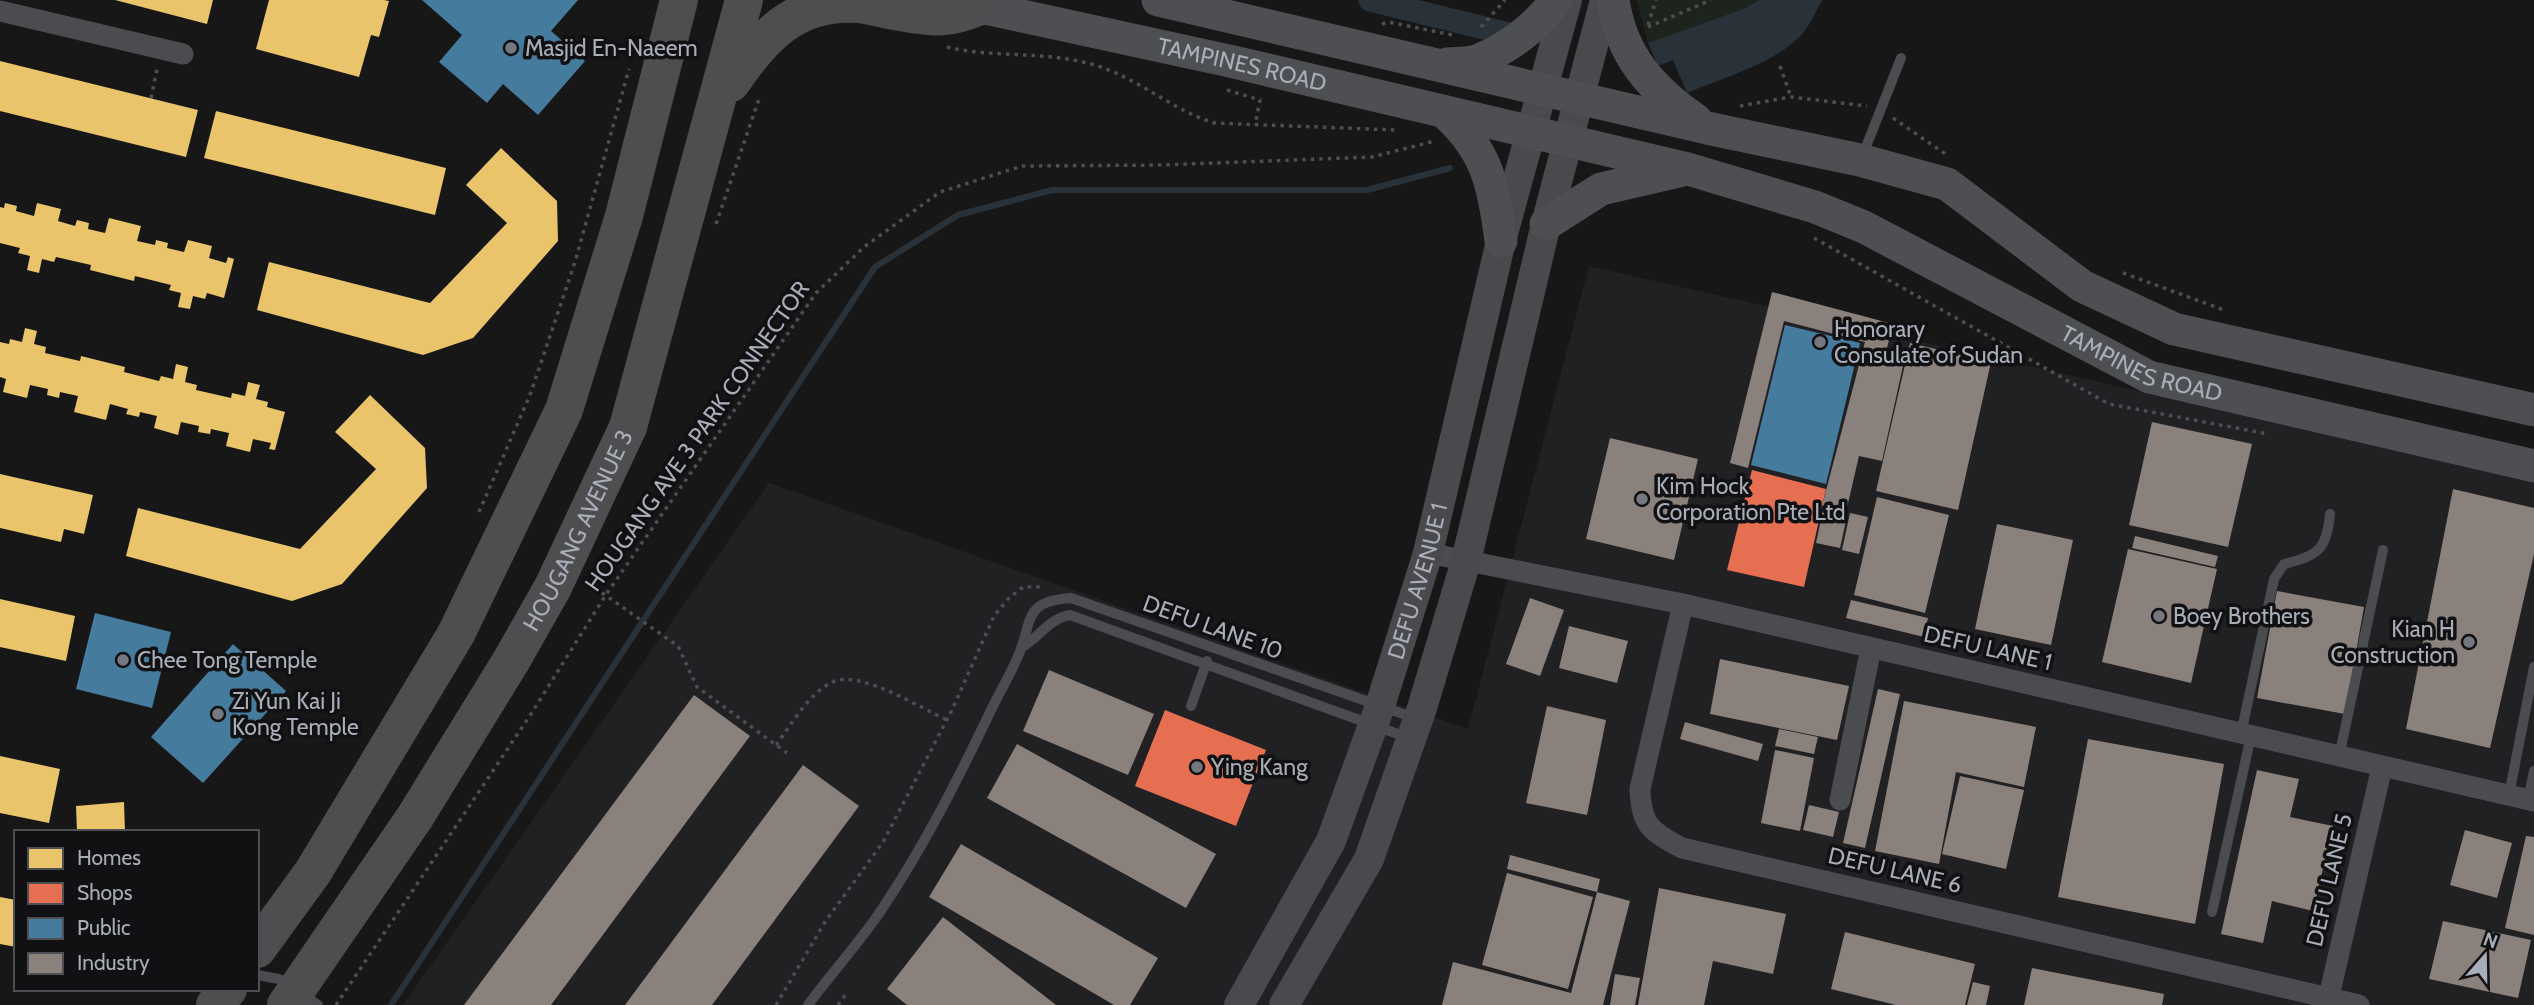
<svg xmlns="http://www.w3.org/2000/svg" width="2534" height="1005" viewBox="0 0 2534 1005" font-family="Cabin,sans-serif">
  <rect width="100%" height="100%" fill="#171717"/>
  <path fill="#212123" d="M1589 266 2534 481V1005H403L769 483 1468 729Z"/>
  <path fill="#1d241e" d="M1637 0H1759L1746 8 1648 43Z"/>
  <path fill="#2a3239" d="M1759 0H1822C1816 11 1811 23 1803 33 1776 64 1724 77 1687 93L1673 60 1658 66 1648 43 1746 8Z"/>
  <path fill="#e9c46a" d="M115 0H213L207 24Z
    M269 0H384L389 1 379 37 371 35 359 77 256 49Z
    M0 61 198 110 186 157 0 111Z
    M216 111 446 168 435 215 204 158Z
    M501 148 557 201 558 241 473 338 423 355 257 310 269 262 430 303 507 223 466 185Z
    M5 203 17 206 16 211 34 216 37 203 61 209 58 221 75 226 77 220 89 223 88 229 105 233 109 218 141 226 137 241 155 245 156 240 168 243 167 248 184 252 188 240 212 246 209 258 226 263 228 257 234 259 224 298 207 293 205 299 193 296 190 309 178 307 181 293 169 290 171 285 135 276 134 281 90 270 91 265 56 257 54 262 42 259 39 273 27 270 30 256 18 253 20 248 0 243V207L4 208Z
    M25 328 37 331 34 344 46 347 45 353 80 361 81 356 125 367 124 372 159 381 161 376 173 379 176 364 188 367 185 382 197 385 196 390 231 398 232 393 245 396 248 382 260 385 256 399 268 402 267 407 285 412 275 450 269 449 271 443 253 439 250 452 226 446 229 433 211 429 210 434 198 432 199 426 181 422 178 435 154 428 157 416 140 412 139 417 126 414 128 409 110 404 106 420 74 412 78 396 60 392 59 398 47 395 48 389 30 385 27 398 3 392 6 379 0 377V342L9 344 10 339 22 342Z
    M370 395 425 448 427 488 342 584 292 601 126 556 138 508 300 549 376 469 335 432Z
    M0 474 93 495 84 534 64 529 61 542 0 528Z
    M0 599 75 616 66 661 0 647Z
    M0 756 60 769 49 823 0 813Z
    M124 802 125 832H77L76 806Z
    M0 897 16 900V947L0 944Z"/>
  <path fill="#e76f51" d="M1752 470 1826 489 1804 587 1727 570Z
    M1165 710 1266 750 1236 826 1135 786Z"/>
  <path fill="#457b9d" d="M422 0H578L551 31 585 61 538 115 503 84 487 103 439 62 462 35Z
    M1785 325 1860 343 1826 484 1751 465Z
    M95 613 171 632 152 708 76 689Z
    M233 644 286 691 203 783 151 737Z"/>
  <path fill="#8a817c" d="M1772 292 1893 324 1886 352 1905 357 1882 461 1859 456 1846 512 1822 506 1865 342 1784 321 1748 468 1730 463Z
    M1910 343 1991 362 1958 510 1876 491Z
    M2152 422 2252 444 2228 547 2129 525Z
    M1610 438 1698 459 1674 560 1586 539Z
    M2453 489 2534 508V554L2490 748 2406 729Z
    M1877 497 1949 515 1925 613 1854 595Z
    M1823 510 1847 516 1840 548 1816 543Z
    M1850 513 1868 517 1859 554 1842 550Z
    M1997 524 2073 540 2051 645 1975 629Z
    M2135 536 2218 556 2215 567 2132 548Z
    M2128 549 2217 569 2191 683 2102 662Z
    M2277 591 2364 607 2345 714 2257 698Z
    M1530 598 1564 610 1540 676 1506 664Z
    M1851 600 1928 618 1924 637 1846 618Z
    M1569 626 1628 641 1617 683 1559 668Z
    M1720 659 1849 686 1837 740 1710 714Z
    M1049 670 1154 714 1128 775 1023 731Z
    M1878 689 1900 694 1865 848 1843 843Z
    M694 695 750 736 551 1005H464Z
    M1904 701 2036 727 2024 787 1956 772 1939 864 1875 851Z
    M1547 706 1606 720 1587 815 1526 803Z
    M1685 722 1763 744 1758 761 1680 739Z
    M1779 729 1818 737 1814 754 1775 746Z
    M2088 739 2224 764 2195 924 2058 897Z
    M1017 744 1216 854 1186 908 987 798Z
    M1775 750 1814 758 1800 831 1761 823Z
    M803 765 859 806 712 1005H625Z
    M2257 770 2299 779 2290 817 2333 826 2313 911 2272 901 2263 943 2221 934Z
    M1960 776 2024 790 2006 869 1942 854Z
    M1809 805 1839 812 1833 837 1803 830Z
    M2465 830 2512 843 2497 898 2450 885Z
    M2526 836 2534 837V935L2505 928Z
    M961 844 1158 958 1130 1005H1114L929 897Z
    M1510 855 1600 879 1597 892 1507 869Z
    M1507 873 1593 897 1568 989 1482 965Z
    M1659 888 1786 914 1773 974 1713 961 1704 1005H1638Z
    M1597 892 1630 901 1603 1005H1442L1453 962 1571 993Z
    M943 917 1056 1005H907L887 989Z
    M2443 921 2531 940 2518 998 2429 979Z
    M1845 932 1975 964 1965 1005H1896L1831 989Z
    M2032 968 2164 994 2162 1005H2024Z
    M1615 974 1640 978 1635 1005H1610Z
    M1973 982 1990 986 1986 1005H1967Z"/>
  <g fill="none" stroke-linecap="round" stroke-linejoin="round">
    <path stroke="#2a3239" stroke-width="6" d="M391 1005 875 267 958 215 1052 190H1367L1450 168"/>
    <path stroke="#2a3239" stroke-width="23" d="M1370 0 1513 35"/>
    <path stroke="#4d4e52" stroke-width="3.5" stroke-dasharray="3.5 5" stroke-linecap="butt" d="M1382 24 1388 22 1453 35
      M1648 25 1656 0
      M1481 27 1505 0
      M1648 27 1711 0
      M947 47C993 58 1041 51 1087 63 1134 74 1169 109 1214 123L1396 130
      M1780 66 1791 97
      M1227 90 1260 100 1255 125
      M151 98 157 69
      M1740 106 1791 97 1867 106
      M1893 118 1947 155
      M716 224 760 96
      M1814 238 2109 404 2268 434
      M2123 273 2224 310
      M479 512 530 395 575 262 629 69
      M588 583 678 646 697 687 787 753
      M776 745C791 725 811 690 835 681 861 671 921 708 947 720
      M336 1005 531 714 605 596 816 293 864 247 940 192 1022 166 1162 165 1372 157 1435 141
      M776 1005 825 922 883 842 951 712 994 616 1008 599 1023 587H1040
      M838 1005 847 993"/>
    <path stroke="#4b4c50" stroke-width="10" d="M1862 157 1901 58
      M1021 648C1040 637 1048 619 1070 615L1409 738
      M1191 706 1207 661
      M2241 734 2274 579 2284 564C2318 556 2327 549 2330 514
      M2339 757 2383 550
      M2509 795 2534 667
      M2528 800 2534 771
      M2212 912 2251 736
      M257 975 279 979 318 1005
      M808 1005C833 971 863 939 886 903 927 841 961 773 993 706 1002 688 1014 668 1021 649 1032 616 1027 601 1071 598L1415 718"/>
    <path stroke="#4b4c50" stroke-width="21" d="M0 11 183 54
      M1428 553 1683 604 2534 801
      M1683 604 1640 789C1641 826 1651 831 1682 848L2359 1005
      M1840 800 1871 648
      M2327 1005 2382 767"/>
    <g stroke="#4a4a4e" stroke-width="30">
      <path id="s1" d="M1239 1005 1331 841 1380 706 1428 553 1501 241 1567 0"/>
      <path d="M1284 1005 1369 859 1422 708 1466 561 1546 224 1605 0"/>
    </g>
    <g stroke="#4d4f52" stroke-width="33">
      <path d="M1158 0 1707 128 1860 160 1947 184 2082 286 2174 329 2534 410"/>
      <path d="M1613 0C1621 55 1651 89 1696 120"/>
      <path id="s2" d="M953 1 1234 62 1688 169 1815 207 1864 227 2149 377 2534 466"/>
      <path d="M1447 64C1457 63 1470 64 1479 60 1507 49 1539 25 1556 0"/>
      <path d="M1444 112C1487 150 1494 185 1501 241"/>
      <path d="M1546 224 1601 189 1679 171"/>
    </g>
    <g stroke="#4e4e51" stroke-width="38">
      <path d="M731 83C763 37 794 0 858 4 874 6 890 11 906 13 936 18 949 19 978 7"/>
      <path d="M257 949 313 872 456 634 564 410 624 216 679 0"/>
      <path d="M215 1005 228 989"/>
      <path id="s3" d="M286 1005 415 817 511 661 553 587 628 427 744 0"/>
    </g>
  </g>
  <g fill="#757880" stroke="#111113" stroke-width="2.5">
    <circle cx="511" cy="48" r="7"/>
    <circle cx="1820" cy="342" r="7"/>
    <circle cx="1642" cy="499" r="7"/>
    <circle cx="2159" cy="616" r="7"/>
    <circle cx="2469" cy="642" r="7"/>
    <circle cx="123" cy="660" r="7"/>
    <circle cx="218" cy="714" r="7"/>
    <circle cx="1197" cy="767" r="7"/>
  </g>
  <g text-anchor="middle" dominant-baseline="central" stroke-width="7" stroke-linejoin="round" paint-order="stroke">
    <g font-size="23" fill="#a8adb8" stroke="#111113" text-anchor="start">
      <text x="525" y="48">Masjid En-Naeem</text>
      <text x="1834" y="329">Honorary<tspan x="1834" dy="26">Consulate of Sudan</tspan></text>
      <text x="1656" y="486">Kim Hock<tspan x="1656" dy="26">Corporation Pte Ltd</tspan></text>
      <text x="2173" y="616">Boey Brothers</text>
      <text x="2455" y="629" text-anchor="end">Kian H<tspan x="2455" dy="26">Construction</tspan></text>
      <text x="137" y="660">Chee Tong Temple</text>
      <text x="232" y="701">Zi Yun Kai Ji<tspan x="232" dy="26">Kong Temple</tspan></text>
      <text x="1211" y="767">Ying Kang</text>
    </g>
    <g font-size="23" fill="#a8adb8" stroke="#111113">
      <text stroke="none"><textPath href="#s2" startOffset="296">TAMPINES ROAD</textPath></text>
      <text stroke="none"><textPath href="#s2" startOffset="1250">TAMPINES ROAD</textPath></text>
      <text transform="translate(697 436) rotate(-55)">HOUGANG AVE 3 PARK CONNECTOR</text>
      <text stroke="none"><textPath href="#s3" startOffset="558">HOUGANG AVENUE 3</textPath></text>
      <text stroke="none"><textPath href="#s1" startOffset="462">DEFU AVENUE 1</textPath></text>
      <text transform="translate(1213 627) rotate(20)">DEFU LANE 10</text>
      <text transform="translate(1988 648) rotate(13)">DEFU LANE 1</text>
      <text transform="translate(1895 870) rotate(13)">DEFU LANE 6</text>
      <text transform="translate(2329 880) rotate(-77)">DEFU LANE 5</text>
    </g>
  </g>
  <rect x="14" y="830" width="245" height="161" fill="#111113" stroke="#4d4f55" stroke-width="2"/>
  <rect x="28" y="848" width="35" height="21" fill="#e9c46a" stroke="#4d4f55" stroke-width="2"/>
  <text x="77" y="865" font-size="21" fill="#a8adb8">Homes</text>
  <rect x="28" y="883" width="35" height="21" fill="#e76f51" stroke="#4d4f55" stroke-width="2"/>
  <text x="77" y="900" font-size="21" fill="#a8adb8">Shops</text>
  <rect x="28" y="918" width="35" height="21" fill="#457b9d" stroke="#4d4f55" stroke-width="2"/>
  <text x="77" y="935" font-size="21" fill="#a8adb8">Public</text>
  <rect x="28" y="953" width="35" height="21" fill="#8a817c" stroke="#4d4f55" stroke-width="2"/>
  <text x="77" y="970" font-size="21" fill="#a8adb8">Industry</text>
  <g transform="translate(2485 956) rotate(20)" stroke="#111113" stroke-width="5" paint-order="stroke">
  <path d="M0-5L12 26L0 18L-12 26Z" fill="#a8adb8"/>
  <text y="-10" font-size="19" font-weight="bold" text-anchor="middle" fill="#a8adb8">N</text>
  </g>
</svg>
